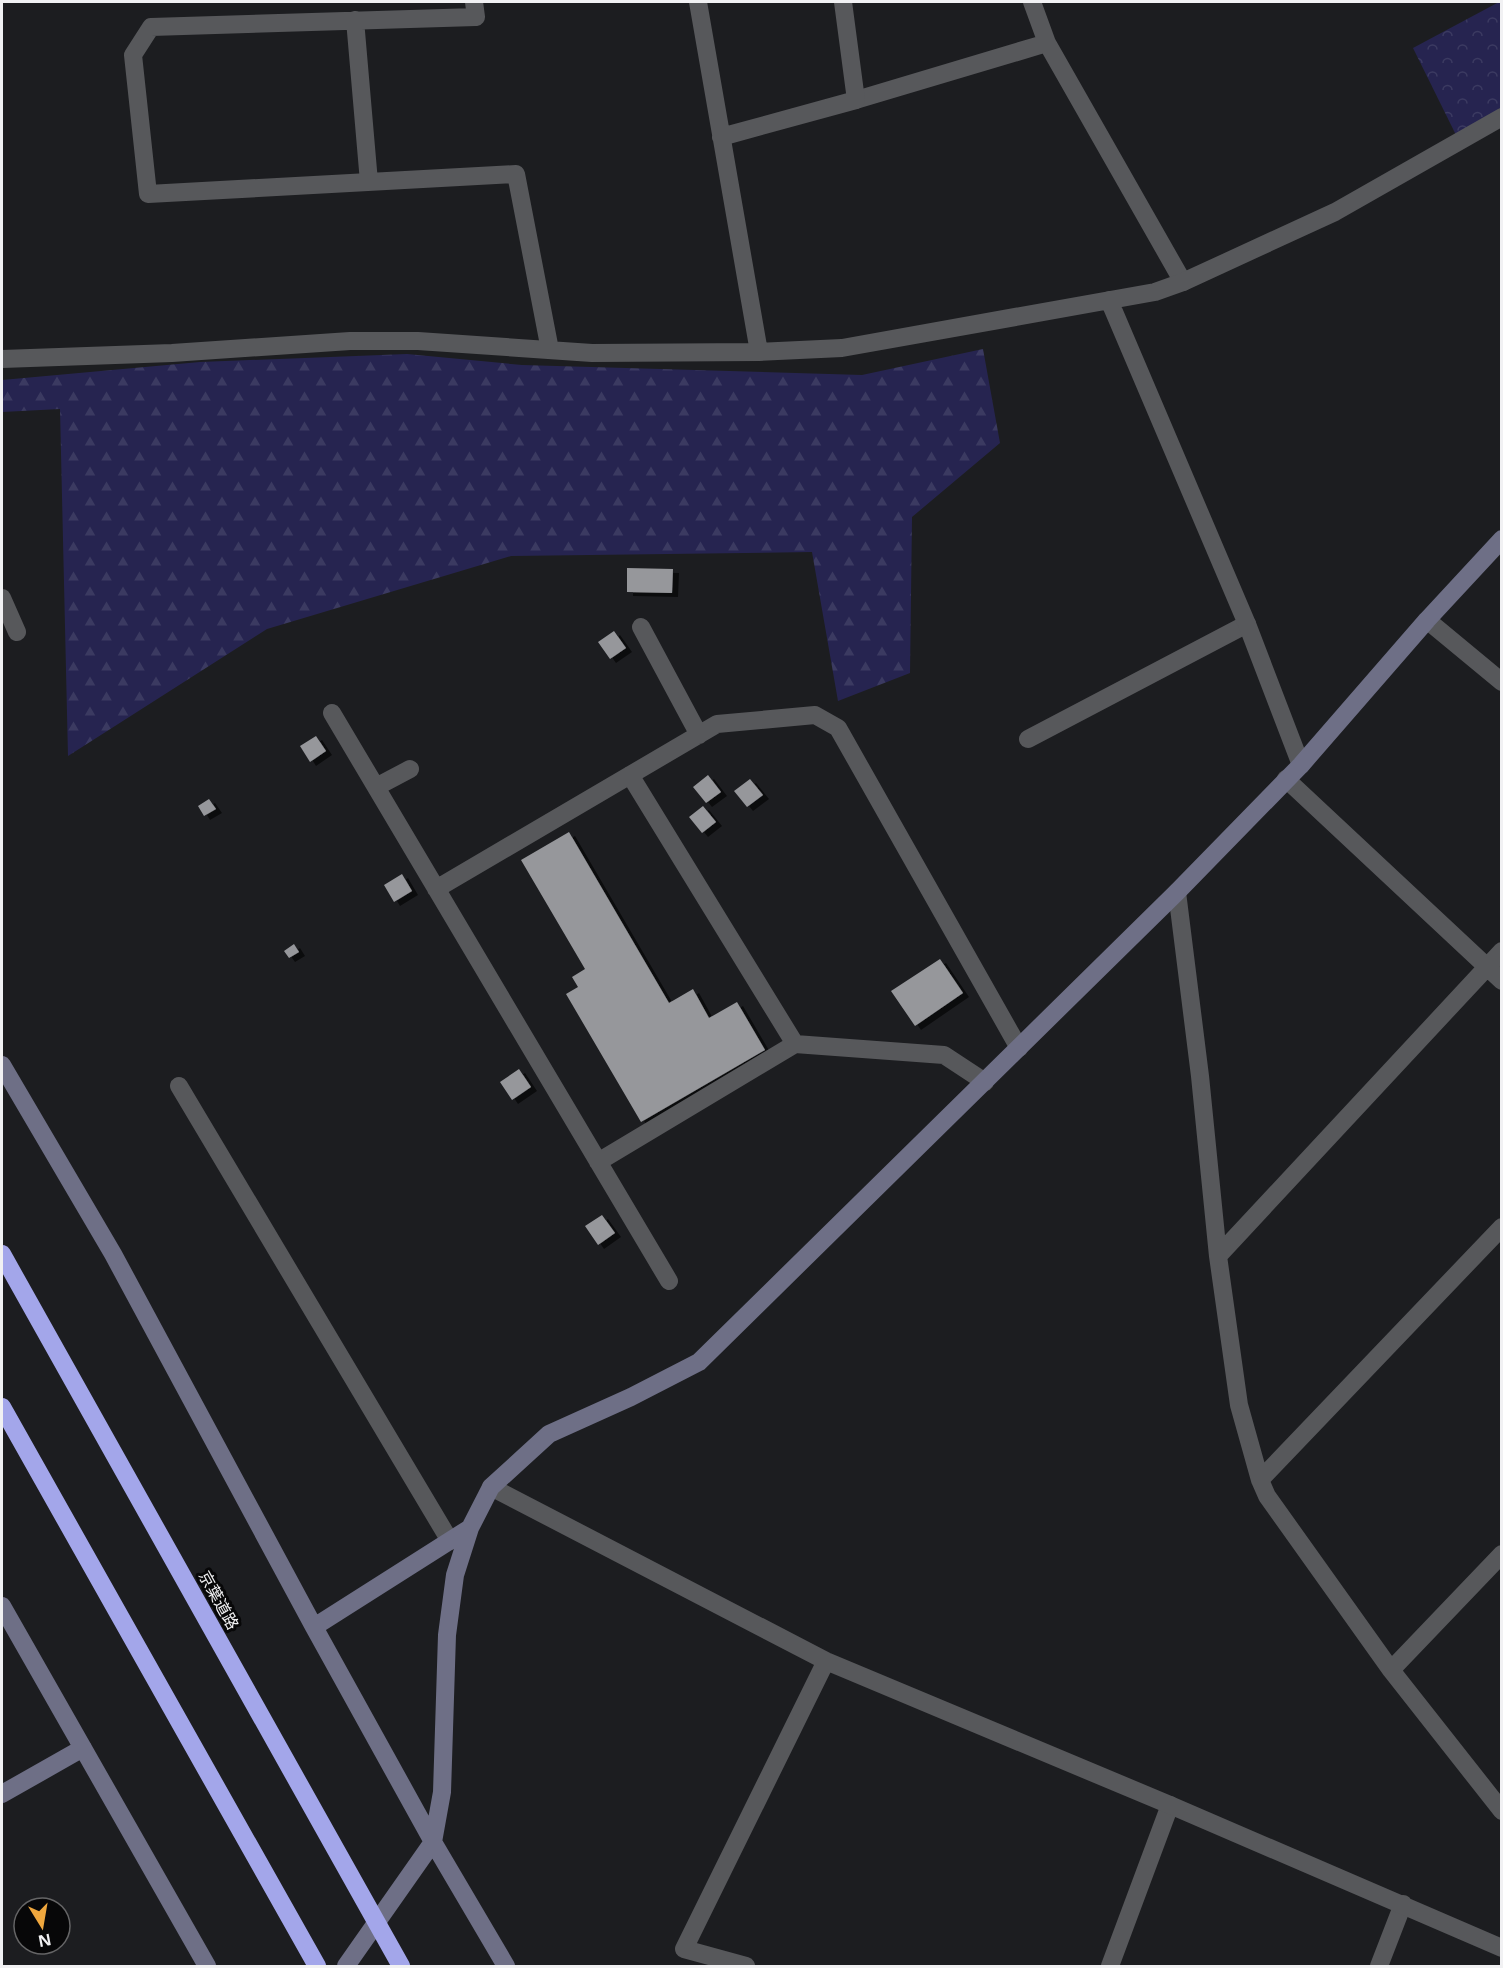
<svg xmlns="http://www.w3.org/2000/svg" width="1503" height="1968" viewBox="0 0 1503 1968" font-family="'Noto Sans','Noto Sans JP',sans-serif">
  <defs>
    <pattern id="forest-firs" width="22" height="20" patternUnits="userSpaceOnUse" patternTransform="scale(1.5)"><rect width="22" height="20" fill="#262450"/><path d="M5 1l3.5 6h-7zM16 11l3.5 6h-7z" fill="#3b3a61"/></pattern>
    <pattern id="park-crowns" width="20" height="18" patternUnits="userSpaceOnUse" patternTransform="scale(1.5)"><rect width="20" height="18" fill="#262450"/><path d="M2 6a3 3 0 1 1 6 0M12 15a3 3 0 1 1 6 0" fill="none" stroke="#3b3a61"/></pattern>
    <filter id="shadow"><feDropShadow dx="6" dy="4" stdDeviation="0" flood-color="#0009"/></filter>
  </defs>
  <rect width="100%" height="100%" fill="#1c1d20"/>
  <path fill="url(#forest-firs)" d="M983 349 1000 443 912 517 910 673 838 701 812 552 511 556 267 629 68 756 60 409 2 412V380L200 362 407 354 522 365 862 375Z"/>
  <path fill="url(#park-crowns)" d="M1499 2H1501V108L1456 135 1413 48Z"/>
  <path fill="#96979b" filter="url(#shadow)" d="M627 568 673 569 672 593 627 592Z
    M614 631 626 648 610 659 598 642Z
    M316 736 326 751 310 762 300 746Z
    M708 775 721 792 706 803 693 787Z
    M750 779 763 795 747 807 734 791Z
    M209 799 216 809 204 816 198 806Z
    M703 806 716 822 702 833 689 817Z
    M569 832 669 1003 693 989 709 1018 737 1002 765 1050 641 1122 566 994 578 987 572 977 585 969 521 860Z
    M402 874 412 891 394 902 384 885Z
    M294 944 299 952 289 958 284 951Z
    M940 959 963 993 915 1026 891 991Z
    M519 1069 531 1087 512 1100 500 1082Z
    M602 1215 615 1233 598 1245 585 1226Z"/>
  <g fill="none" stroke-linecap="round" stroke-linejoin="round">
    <path stroke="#57585b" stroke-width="18" d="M1032 2 1047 43 1183 282
      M856 100 1047 43
      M2 598 17 632
      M1427 620 1502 682
      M641 627 699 735
      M332 713 669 1281
      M1028 739 1247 624
      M630 775 795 1044 944 1055 985 1082
      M376 787 410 769
      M436 889 717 724 815 715 838 728 1019 1048
      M598 1162 795 1044
      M1110 1966 1170 1805
      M1379 1966 1403 1904"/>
    <path stroke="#57585b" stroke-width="18" d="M474 2 476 17 151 27 133 55 148 194 516 174 550 350
      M698 2 759 352
      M355 20 369 182
      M721 137 856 100 843 2
      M1109 300 1247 624 1301 765
      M2 359 172 353 350 341H418L592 353 759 352 842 348 1155 292 1183 282 1335 212 1502 117
      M1286 779 1502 981
      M1177 892 1200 1076 1218 1256 1239 1405 1260 1480 1267 1496 1391 1670 1502 1811
      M179 1086 450 1541
      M1218 1256 1502 951
      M1260 1480 1502 1227
      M491 1487 826 1661 1170 1805 1502 1948
      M1391 1670 1502 1554
      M746 1966 684 1949 826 1661"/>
    <path stroke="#6e6f86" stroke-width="18" d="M2 1065 113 1254 314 1627 433 1842 506 1966
      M2 1606 207 1966
      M314 1627 470 1528
      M2 1794 83 1748
      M346 1966 433 1842 442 1792 447 1635 455 1575 470 1528 491 1487 549 1434 631 1397 699 1362 1177 892 1301 765 1427 620 1502 539"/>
    <path stroke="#a3a6ea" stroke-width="18" d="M2 1254 401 1966
      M2 1407 317 1966"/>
  </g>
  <g text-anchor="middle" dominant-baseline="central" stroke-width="6" stroke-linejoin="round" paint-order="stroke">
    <g font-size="16" fill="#f1f1f3" stroke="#070708">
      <text transform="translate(219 1600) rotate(61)">京葉道路</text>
    </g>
  </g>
  <rect width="1503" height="1968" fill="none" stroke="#f1f1f3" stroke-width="6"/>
  <g transform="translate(42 1926) rotate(169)"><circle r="28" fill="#070708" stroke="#656566" stroke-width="1.5"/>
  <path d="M0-4.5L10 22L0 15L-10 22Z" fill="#efa73e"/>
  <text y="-9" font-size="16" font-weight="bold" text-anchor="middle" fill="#f1f1f3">N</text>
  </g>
</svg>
